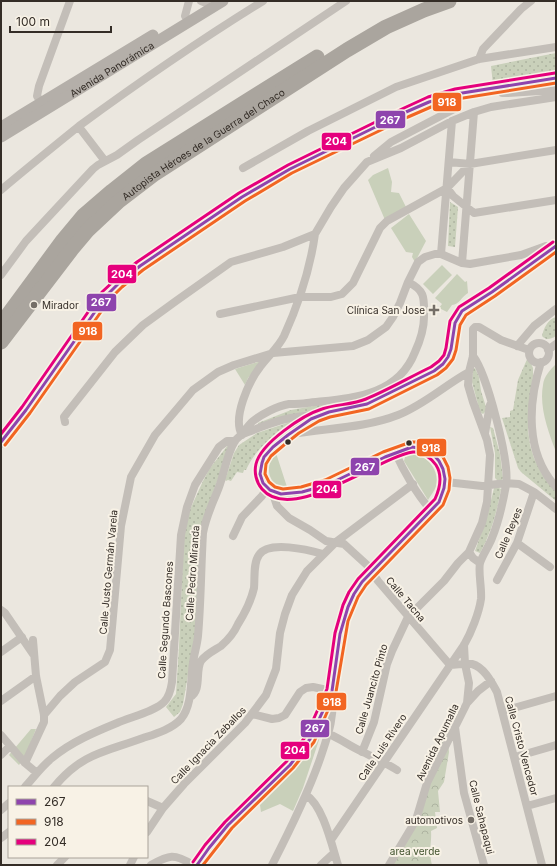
<svg xmlns="http://www.w3.org/2000/svg" width="557" height="866" viewBox="0 0 557 866" font-family="Inter,sans-serif">
  <defs>
    <pattern id="grass-dots" width="8" height="8" patternUnits="userSpaceOnUse"><rect width="8" height="8" fill="#c9d0ba"/><path d="M2 2h.1M6 6h.1" fill="none" stroke="#adb3a0" stroke-width="1.8" stroke-linecap="round"/></pattern>
    <pattern id="forest-crowns" width="20" height="18" patternUnits="userSpaceOnUse"><rect width="20" height="18" fill="#c9d0ba"/><path d="M2 6a3 3 0 1 1 6 0M12 15a3 3 0 1 1 6 0" fill="none" stroke="#adb3a0"/></pattern>
  </defs>
  <rect width="100%" height="100%" fill="#ebe7df"/>
  <path fill="url(#grass-dots)" d="M556 53V72L493 85 491 66Z
    M450 202 458 207 455 247 448 246Z
    M556 317V336C550 339 547 341 542 336 544 328 547 320 556 317Z
    M528 357 533 368V376L528 413V430L530 445 534 458 542 474 556 492V501L521 472 518 468 502 418 510 417V411L513 410 518 380Z
    M475 368 479 377 481 391 486 407V411L483 414 480 412 472 382 473 369Z
    M369 396 358 401 258 425V423L291 410Z
    M293 421 294 422C273 435 256 448 246 470H244L243 473 237 472 231 481 228 480 226 481 225 480 234 453 239 445 257 433Z
    M490 427 493 428 500 454 503 478 502 480H497L495 478V453Z
    M228 445 230 446 207 509 195 634 183 704 180 712 174 717 166 707 176 694 179 646 184 534 188 514 203 481 210 468Z
    M497 487 501 489C497 512 491 533 480 553L475 551 487 517 494 488Z"/>
  <path fill="url(#forest-crowns)" d="M447 731 449 752 444 782 438 791 440 812H435L437 828 431 831C432 844 428 850 432 865H389L409 829 444 737Z"/>
  <path fill="#c9d0ba" d="M388 168 392 182 391 192 399 193 406 207 385 220 368 180 373 175Z
    M409 214 426 241 415 262 412 257 413 253 406 252 391 228Z
    M442 265 452 275 433 294 423 284Z
    M457 274 465 282 467 281 468 293C462 296 459 305 452 305L447 312 439 308 442 304 435 298Z
    M261 361 248 378 245 385 235 369Z
    M556 364V452C548 431 539 407 543 385 544 376 550 370 556 364Z
    M276 453 287 487C267 487 264 465 276 453Z
    M412 454C427 455 440 470 436 486 435 490 431 495 428 500L404 461 405 457Z
    M31 729H36L25 757 19 765 9 755Z
    M322 731 303 788 293 811 280 804 261 812 260 805C283 782 307 759 322 731Z"/>
  <g fill="none" stroke-linecap="round" stroke-linejoin="round">
    <path stroke="#c3beb8" stroke-width="8" d="M201 1 206 3 210 9
      M189 22 185 16 189 1
      M479 59 483 49 521 9 531 1
      M499 88 502 93H506L556 90
      M44 107 37 96 39 86 70 1
      M79 127 105 161
      M374 156 391 142 456 108 457 102 456 94
      M449 162 470 164 556 150
      M243 168 308 131 396 87 479 59 556 47
      M447 188 453 196 474 213 556 200
      M1 190C27 168 53 147 79 126 139 82 200 40 263 1
      M441 254 452 121
      M462 263 474 112
      M1 275 26 241 93 169 98 165 117 155 138 140 346 1
      M220 314 300 297H331L342 294 353 283 380 228 387 221 447 188 470 164
      M529 353a10 10 0 1 1 20 0a10 10 0 1 1-20 0Z
      M517 346 534 326 556 309
      M548 350 556 344
      M541 362C528 403 525 453 556 487
      M65 422 64 417 67 413 115 352 143 325 176 301 231 262 283 247 315 234 331 207 344 188 367 162 401 148 452 121 474 112 491 107 556 97
      M485 433 490 405
      M243 434C266 425 292 414 317 416
      M292 434C327 428 365 428 398 415 424 405 445 385 469 372
      M242 435C232 418 249 381 260 367 268 356 278 348 284 336 299 303 310 270 315 234
      M395 452C403 470 418 497 432 511
      M446 482 482 486 506 483 519 484 534 492 556 509
      M275 493 274 497 277 506 289 518 310 530 326 541 344 544 367 565 378 581 450 665
      M233 536 242 517 262 496 267 488
      M517 543 550 567
      M469 552 473 558 480 563
      M497 580 517 543 534 492
      M1 610 5 613 33 654
      M1 652 22 637
      M450 665C457 665 465 663 472 664 484 667 492 683 497 692L542 865
      M190 697C202 691 195 671 201 661 206 654 215 650 221 646 228 640 234 633 238 624 245 613 251 601 254 588 255 578 253 563 259 555 268 540 309 550 323 554
      M1 701 36 676
      M467 703 478 691 491 681
      M503 711 556 696
      M252 714 272 719 279 718 285 715 300 692 306 688 313 687 332 691C335 717 328 735 320 759 307 796 290 830 272 865
      M44 715 60 696 75 682 105 662 110 650 121 526 131 477 155 435 193 390 218 372 234 365 273 353 353 346 368 340 386 327 393 317 400 303 408 282 418 262 425 257 435 254H441L462 263 470 264 521 255 546 246 554 247
      M455 727 464 793 484 865
      M329 734C341 739 351 747 363 752 375 758 386 763 397 770
      M1 735 25 763 37 773
      M362 752 374 722 387 664 392 651 408 617 444 581 458 563 469 552 482 523 487 502 490 455 487 440 473 402 468 385 469 372 473 356V329L475 327H479L501 340 529 350
      M1 755 10 746
      M515 757 556 745
      M25 763 44 722V715L36 676 33 640
      M25 787C34 777 42 766 52 758 71 742 95 732 117 723 130 717 154 712 164 702 169 697 171 689 172 682L181 535 187 507 195 485 219 447 227 441H235
      M54 787C82 753 105 752 143 738 155 734 172 729 181 719 193 704 190 681 193 663 194 654 197 646 198 636 201 602 201 567 203 533 206 516 213 503 219 487 224 474 227 453 235 441 236 439 239 437 241 435 245 431 248 425 253 421 262 414 277 406 289 404 294 404 301 404 307 403 349 398 397 398 415 352 420 341 424 329 424 317 424 298 426 291 408 282
      M306 795C323 805 332 846 338 865
      M147 801 163 808
      M527 806 556 798
      M1 810 9 803
      M147 832 163 808 184 784 245 723 266 695 276 669 280 633 285 614 292 595 307 571 336 542 413 484
      M1 838 9 832
      M331 840 464 645C471 633 479 613 481 599 482 589 478 572 480 563 483 554 489 546 492 538 499 521 503 502 506 485 510 462 487 374 473 356
      M57 865 65 857
      M130 865 134 857
      M151 865C169 855 174 853 193 865
      M321 865 334 853
      M389 865 416 820 427 783 467 703 469 683 465 664 464 645"/>
    <g stroke="#b4afa9" stroke-width="11">
      <path d="M1 127 153 35"/>
      <path id="s1" d="M1 137 223 1"/>
      <path d="M1 442 26 410 91 317 106 296 119 283 140 266 242 197 290 169 406 112 429 102 456 94 556 78"/>
      <path d="M197 865C212 842 230 822 250 803 272 783 294 764 310 739 316 727 320 715 326 703 328 698 331 694 332 689 339 653 337 613 362 582L439 502C445 490 449 477 441 464 436 455 423 445 412 447 407 448 402 450 397 452 364 463 337 486 302 492 295 493 288 494 281 494 273 493 265 488 262 480 259 473 260 464 264 457 271 446 304 422 317 416 332 409 351 409 367 404L434 371 443 364 448 357 451 349 455 323 462 311 492 292 556 246"/>
    </g>
    <g stroke="#aaa59e" stroke-width="15">
      <path d="M1 324 63 240 83 216 112 191 146 164 317 57"/>
      <path id="s2" d="M1 342 72 249 88 230 119 201 153 175 347 50 386 27 424 10 449 1"/>
    </g>
    <g stroke="#f8f2e6" stroke-width="6">
      <path id="bus-1" d="M1 442 26 410 106 296 119 283 140 266 242 197 290 169 406 112 429 102 456 94 556 78
        M197 865 209 848 228 825 290 765 310 739 332 691 340 634 348 607 354 594 362 582 439 502 444 488 445 479 443 469 439 461 433 454 425 449 412 447 385 457 327 485 302 492 281 494 270 490 263 483 260 474 262 463 264 457 273 447 288 435 311 419 329 412 367 404 434 371 443 364 448 357 451 349 455 323 462 311 492 292 556 246"/>
    </g>
    <g stroke="#f8f2e6" stroke-width="6">
      <path id="bus-2" d="M5 445 30 413 110 299 122 287 143 270 245 201 292 173 408 117 431 107 457 99 556 83
        M203 865 232 828 293 768 314 742 336 692 348 621 358 597 366 585 443 505 449 490 450 478 448 467 443 457 435 450 427 445 417 442H411L383 452 325 480 301 487 283 489 275 487 269 482 265 474 266 464 271 456 284 445 299 433 319 421 330 417 369 409 437 375 446 368 453 359 456 350 460 325 466 315 495 296 556 252"/>
    </g>
    <g stroke="#f8f2e6" stroke-width="6">
      <path id="bus-3" d="M1 434 22 407 102 292 116 279 137 262 239 193 288 165 404 108 428 97 455 89 555 73
        M193 862 205 845 225 822 286 762 306 736 327 689 335 633 343 605 349 592 358 579 435 499C440 488 443 476 436 465 431 458 422 451 413 452 378 457 292 525 262 489 256 482 254 472 256 464 261 443 303 415 322 409 336 404 352 405 366 399 388 390 410 377 431 367L439 361 444 355 446 348 450 321 459 307 489 288 553 242"/>
    </g>
    <use href="#bus-1" stroke="#8e44ad" stroke-width="3"/>
    <use href="#bus-2" stroke="#f26522" stroke-width="3"/>
    <use href="#bus-3" stroke="#e5007d" stroke-width="3"/>
  </g>
  <g fill="#746e67" stroke="#f8f2e6" stroke-width="1.5">
    <circle cx="34" cy="305" r="4"/>
    <path d="M432 304h4v4h4v4h-4v4h-4v-4h-4v-4h4z"/>
    <circle cx="471" cy="820" r="4"/>
  </g>
  <g fill="#342d27" stroke="#f8f2e6" stroke-width="1.5">
    <circle cx="288" cy="442" r="3.5"/>
    <circle cx="409" cy="443" r="3.5"/>
  </g>
  <g text-anchor="middle" dominant-baseline="central" stroke-width="4" stroke-linejoin="round" paint-order="stroke">
    <g font-size="10" fill="#342d27" stroke="#f8f2e6">
      <text stroke="none"><textPath href="#s1" startOffset="130">Avenida Panorámica</textPath></text>
      <text stroke="none"><textPath href="#s2" startOffset="286">Autopista Héroes de la Guerra del Chaco</textPath></text>
      <text transform="translate(508 533) rotate(-67)">Calle Reyes</text>
      <text transform="translate(108 572) rotate(-85)">Calle Justo Germán Varela</text>
      <text transform="translate(192 573) rotate(-86)">Calle Pedro Miranda</text>
      <text transform="translate(406 599) rotate(50)">Calle Tacna</text>
      <text transform="translate(165 620) rotate(-86)">Calle Segundo Bascones</text>
      <text transform="translate(371 689) rotate(-74)">Calle Juancito Pinto</text>
      <text transform="translate(437 742) rotate(-64)">Avenida Apumalla</text>
      <text transform="translate(208 745) rotate(-46)">Calle Ignacia Zeballos</text>
      <text transform="translate(522 746) rotate(75)">Calle Cristo Vencedor</text>
      <text transform="translate(382 747) rotate(-56)">Calle Luis Rivero</text>
      <text transform="translate(482 817) rotate(76)">Calle Sahapaqui</text>
    </g>
    <g font-size="10" fill="#342d27" stroke="#f8f2e6" text-anchor="end">
      <text x="42" y="305" text-anchor="start">Mirador</text>
      <text x="425" y="310">Clínica San Jose</text>
      <text x="463" y="820">automotivos</text>
    </g>
    <g font-size="10" fill="#3f512c" stroke="#f8f2e6">
      <text x="415" y="851">area verde</text>
    </g>
  </g>
  <g stroke="#f8f2e6" stroke-width="1.5">
    <rect x="432" y="92" width="30" height="20" rx="4" fill="#f26522"/>
    <rect x="375" y="110" width="31" height="19" rx="4" fill="#8e44ad"/>
    <rect x="321" y="132" width="31" height="19" rx="4" fill="#e5007d"/>
    <rect x="107" y="264" width="30" height="20" rx="4" fill="#e5007d"/>
    <rect x="86" y="293" width="31" height="19" rx="4" fill="#8e44ad"/>
    <rect x="72" y="321" width="31" height="20" rx="4" fill="#f26522"/>
    <rect x="416" y="438" width="31" height="19" rx="4" fill="#f26522"/>
    <rect x="350" y="457" width="30" height="19" rx="4" fill="#8e44ad"/>
    <rect x="312" y="480" width="30" height="19" rx="4" fill="#e5007d"/>
    <rect x="316" y="692" width="31" height="19" rx="4" fill="#f26522"/>
    <rect x="300" y="719" width="30" height="19" rx="4" fill="#8e44ad"/>
    <rect x="280" y="741" width="30" height="19" rx="4" fill="#e5007d"/>
  </g>
  <g font-size="11" text-anchor="middle" font-weight="bold" fill="#fff">
    <text x="447" y="106">918</text>
    <text x="390" y="124">267</text>
    <text x="336" y="145">204</text>
    <text x="122" y="278">204</text>
    <text x="101" y="306">267</text>
    <text x="88" y="335">918</text>
    <text x="431" y="452">918</text>
    <text x="365" y="471">267</text>
    <text x="327" y="493">204</text>
    <text x="332" y="706">918</text>
    <text x="315" y="732">267</text>
    <text x="295" y="754">204</text>
  </g>
  <rect width="557" height="866" fill="none" stroke="#342d27" stroke-width="4"/>
  <rect x="8" y="786" width="140" height="72" fill="#f8f2e6" stroke="#aaa39a"/>
  <rect x="16" y="799" width="20" height="6" fill="#8e44ad" stroke="#aaa39a"/>
  <text x="44" y="806" font-size="12" fill="#342d27">267</text>
  <rect x="16" y="819" width="20" height="6" fill="#f26522" stroke="#aaa39a"/>
  <text x="44" y="826" font-size="12" fill="#342d27">918</text>
  <rect x="16" y="839" width="20" height="6" fill="#e5007d" stroke="#aaa39a"/>
  <text x="44" y="846" font-size="12" fill="#342d27">204</text>
  <path d="M10 26v6h101v-6" fill="none" stroke="#342d27" stroke-width="2"/>
  <text x="16" y="26" font-size="12" fill="#342d27" stroke="#f8f2e6" stroke-width="3" paint-order="stroke">100 m</text>
</svg>
